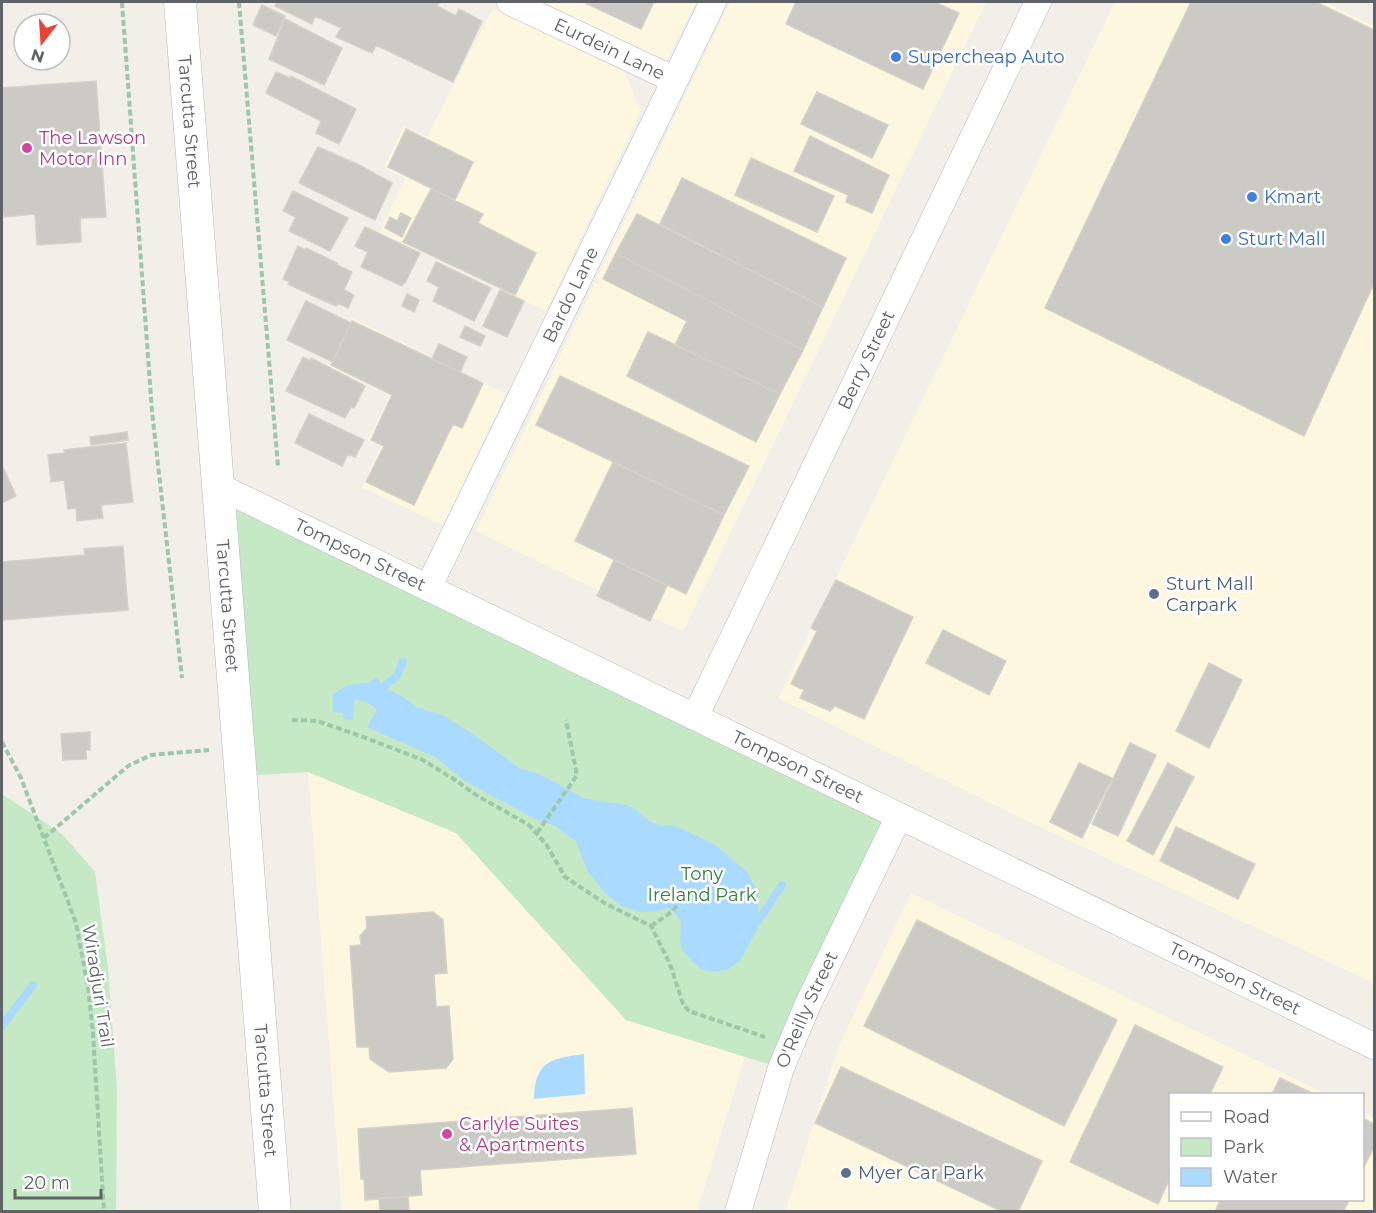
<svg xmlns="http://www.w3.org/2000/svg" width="1376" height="1213" viewBox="0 0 1376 1213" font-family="Montserrat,sans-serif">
  <rect width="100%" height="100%" fill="#f1efe8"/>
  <path fill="#fef7e0" d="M537 2H696L667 59 639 56Z
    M730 2H986L683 632 476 531Z
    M1115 2H1325L1374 26V983L1023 819 778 698Z
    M493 8 624 71 641 111 546 311 379 232 405 179 384 167 404 126 427 137Z
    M353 318 506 394 443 525 362 488 381 446 368 440 390 396 330 366Z
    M308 772 456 833 626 1020 745 1057 697 1211H342Z
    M911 893 1326 1094H1170V1200H1362L1363 1112 1374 1118V1211L785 1212 838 1048Z"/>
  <path fill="#c5e8c5" d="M221 487 899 816 781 1068 626 1020 456 833 308 772 243 776Z
    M2 794 62 834 95 872 108 968 117 1089 116 1211H2Z"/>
  <path fill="#aadaff" d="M377 677 383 687 403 697 418 708 444 716 473 734 519 768 541 775 586 799 626 805 635 809 649 821 659 825 675 826 716 845 748 873 758 893V928L740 961 727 970 710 972 698 967 683 951 680 940 681 923 675 913 666 908 659 911 639 912 620 905 607 895 588 872 576 841 553 825 537 820 463 780 437 758 367 727 377 709 366 702 355 699 353 720 344 719 343 713 333 712V694L348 685 369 683Z
    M584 1054 585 1094 534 1099C535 1061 550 1059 584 1054Z"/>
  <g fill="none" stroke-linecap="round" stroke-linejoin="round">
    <path stroke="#aadaff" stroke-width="8" d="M383 687 397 676 403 662
      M758 921 782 885
      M2 1026 33 985"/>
  </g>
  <path fill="#cccac5" stroke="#d6d1c6" stroke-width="1.5" d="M277 2H440L437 6 456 16 459 9 482 21 453 82 376 45 372 53 336 37 341 28 315 16 312 24 275 6Z
    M583 2H654L641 29Z
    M796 2H934L959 13 923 89 786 24Z
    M1191 2H1316L1374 30V283L1304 436 1045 308Z
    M262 5 285 16 276 36 253 25Z
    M285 19 342 48 324 85 269 59Z
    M276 72 290 78 291 76 356 109 339 144 316 133 321 121 266 93Z
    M96 81 106 217 80 218 81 242 37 245 35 214 4 217V213H2V88Z
    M817 92 888 125 872 158 801 124Z
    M406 129 473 162 455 200 388 167Z
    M810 136 889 175 872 213 846 202 848 195 794 171Z
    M318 147 357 164 392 183 375 220 299 183Z
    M751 158 834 196 817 232 735 195Z
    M682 178 846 258 823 307 660 224Z
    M431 189 483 214 478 223 536 253 515 295 403 242Z
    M293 191 348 218 330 251 289 231 296 217 283 211Z
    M401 213 411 218 402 237 385 228 390 217 397 221Z
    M637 214 823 307 803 350 616 253Z
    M365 227 420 253 405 283 404 282 402 286 361 267 368 252 355 246Z
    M298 246 305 250 306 248 337 263V265L352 272 344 290 354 295 348 308 338 303 336 306 320 299 288 284 290 282 283 279Z
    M616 253 803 350 780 394 675 345 687 321 603 279Z
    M436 262 491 288 474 321 433 301 439 287 427 281Z
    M500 290 524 301 507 337 483 326Z
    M407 294 419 300 414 312 402 306Z
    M306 301 351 323 333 362 287 340Z
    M352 321 483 383 462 428 453 424 414 505 366 482 384 446 371 440 392 395 331 365Z
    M465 326 485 336 480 346 460 337Z
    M648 332 780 394 756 442 627 376Z
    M439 344 467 357 460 372 432 359Z
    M303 357 310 361 311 358 365 386 354 408 351 407 345 418 286 391Z
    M560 376 749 466 724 515 536 425Z
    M309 414 364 440 355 457 348 454 342 466 295 443Z
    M127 432 128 440 91 445 90 437Z
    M126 443 133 502 101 505 103 518 77 521 76 508 68 509 64 480 51 482 48 455 65 453 64 450Z
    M613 462 724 515 686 594 575 541Z
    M2 465 16 496 2 503Z
    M123 546 128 610 2 620V562L85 555 84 549Z
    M614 560 667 586 650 621 597 596Z
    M836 580 913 617 864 719 835 706 830 711 800 698 804 690 791 684 817 631 811 628Z
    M943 630 1006 661 989 695 926 663Z
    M1209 663 1242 680 1209 748 1176 731Z
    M90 732V750H86V759L63 760 61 734Z
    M1130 743 1156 755 1118 836 1092 824Z
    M1079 763 1112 778 1082 838 1050 822Z
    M1168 763 1194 777 1153 855 1127 841Z
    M1176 827 1255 864 1238 899 1160 861Z
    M433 912 443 920 447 973 434 974 436 1007 449 1006 453 1059 446 1068 389 1072 370 1059 369 1047H357L350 946 361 945 360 936 367 928 366 917Z
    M917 920 1117 1020 1064 1126 864 1026Z
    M1135 1025 1223 1067 1210 1094H1170V1178L1158 1204 1070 1162Z
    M841 1067 1042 1161 1018 1212H1003L815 1123Z
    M1280 1078 1314 1094H1272Z
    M632 1108 636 1154 420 1170 422 1195 365 1200 364 1179H361L358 1129Z
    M1362 1118 1374 1124V1147L1362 1171Z
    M408 1197 409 1212H380L379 1198Z
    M1220 1200H1349L1343 1212H1215Z"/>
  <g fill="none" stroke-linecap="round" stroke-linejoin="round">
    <g stroke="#b5b8bc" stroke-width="27">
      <g id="minor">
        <path id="s1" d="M510 2 675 80"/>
        <path id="s2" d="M218 486 1374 1046"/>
        <path id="s3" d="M428 588 713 2"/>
        <path id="s4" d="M695 717 1038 2"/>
        <path id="s5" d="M738 1212 781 1068 808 1004 899 816"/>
      </g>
    </g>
    <g stroke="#b5b8bc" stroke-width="33">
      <g id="tertiary">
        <path id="s6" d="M180 2 275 1212"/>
      </g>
    </g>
    <path stroke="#9cc7a9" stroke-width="4" stroke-dasharray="6 3" stroke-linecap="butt" d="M122 2 152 411 182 678
      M239 2 278 467
      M292 720 317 721 358 735 423 760 455 780 476 795 529 825 546 844 565 877 606 904 651 926 670 964 683 1004 689 1011 765 1037
      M2 742 21 778 76 923 88 987 93 1033 104 1212
      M537 833 577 775 566 720
      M44 838 128 766 151 755 209 750
      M651 926 673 911 685 893"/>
    <use href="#minor" stroke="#fff" stroke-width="26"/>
    <use href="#tertiary" stroke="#fff" stroke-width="32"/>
  </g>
  <g fill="#3f7fe0" stroke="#fff" stroke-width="2">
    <circle cx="896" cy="57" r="6"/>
    <circle cx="1252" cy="197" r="6"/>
    <circle cx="1226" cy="239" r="6"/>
  </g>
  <g fill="#d1479c" stroke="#fff" stroke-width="2">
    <circle cx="27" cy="148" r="6"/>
    <circle cx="447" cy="1134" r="6"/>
  </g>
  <g fill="#5c6f8a" stroke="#fff" stroke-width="2">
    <circle cx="1154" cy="594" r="6"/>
    <circle cx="846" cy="1173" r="6"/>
  </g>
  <g text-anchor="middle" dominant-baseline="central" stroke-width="5" stroke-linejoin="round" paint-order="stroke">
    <g font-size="18" fill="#5f6368" stroke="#fff">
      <text stroke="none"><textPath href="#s1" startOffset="110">Eurdein Lane</textPath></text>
      <text stroke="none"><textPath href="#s6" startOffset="120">Tarcutta Street</textPath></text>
      <text stroke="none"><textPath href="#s3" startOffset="326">Bardo Lane</textPath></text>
      <text stroke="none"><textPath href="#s4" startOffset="396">Berry Street</textPath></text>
      <text stroke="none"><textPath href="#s2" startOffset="158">Tompson Street</textPath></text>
      <text stroke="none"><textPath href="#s6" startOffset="606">Tarcutta Street</textPath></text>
      <text stroke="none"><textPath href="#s2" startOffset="644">Tompson Street</textPath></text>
      <text stroke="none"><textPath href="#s2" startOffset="1130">Tompson Street</textPath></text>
      <text transform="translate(98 986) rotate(81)">Wiradjuri Trail</text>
      <text stroke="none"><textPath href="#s5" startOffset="214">O'Reilly Street</textPath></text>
      <text stroke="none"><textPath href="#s6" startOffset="1092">Tarcutta Street</textPath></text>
    </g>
    <g font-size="18" fill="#366cbe" stroke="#fff" text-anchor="start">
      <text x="908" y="57">Supercheap Auto</text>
      <text x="1264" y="197">Kmart</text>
      <text x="1238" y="239">Sturt Mall</text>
    </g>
    <g font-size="18" fill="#b23c85" stroke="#fff" text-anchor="start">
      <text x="39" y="138">The Lawson<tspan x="39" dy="21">Motor Inn</tspan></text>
      <text x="459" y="1124">Carlyle Suites<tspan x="459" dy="21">&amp; Apartments</tspan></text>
    </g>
    <g font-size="18" fill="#4e5e75" stroke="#fff" text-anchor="start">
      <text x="1166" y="584">Sturt Mall<tspan x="1166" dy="21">Carpark</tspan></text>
      <text x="858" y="1173">Myer Car Park</text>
    </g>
    <g font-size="18" fill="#348238" stroke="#fff">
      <text x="702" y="874">Tony<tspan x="702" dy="21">Ireland Park</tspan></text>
    </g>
  </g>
  <rect width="1376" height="1213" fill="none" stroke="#5f6368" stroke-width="6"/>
  <rect x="1169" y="1093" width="195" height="108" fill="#ffffff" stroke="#bfc1c3" stroke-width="1.5"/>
  <rect x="1181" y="1112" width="30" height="9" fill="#ffffff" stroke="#bfc1c3" stroke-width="1.5"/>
  <text x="1223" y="1123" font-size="18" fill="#5f6368">Road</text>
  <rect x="1181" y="1138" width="30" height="18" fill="#c5e8c5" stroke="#bfc1c3" stroke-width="1.5"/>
  <text x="1223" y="1153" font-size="18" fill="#5f6368">Park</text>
  <rect x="1181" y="1168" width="30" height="18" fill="#aadaff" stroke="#bfc1c3" stroke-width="1.5"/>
  <text x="1223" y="1183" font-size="18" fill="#5f6368">Water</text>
  <g transform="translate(42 42) rotate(197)"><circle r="28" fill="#ffffff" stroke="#bfc1c3" stroke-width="1.5"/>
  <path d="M0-4.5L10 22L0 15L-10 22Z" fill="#ea4335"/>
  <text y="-9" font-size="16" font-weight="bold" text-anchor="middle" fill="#5f6368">N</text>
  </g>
  <path d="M15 1189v9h86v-9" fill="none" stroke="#5f6368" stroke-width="3"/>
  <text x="24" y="1189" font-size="18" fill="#5f6368" stroke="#ffffff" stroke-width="4.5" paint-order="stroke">20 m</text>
</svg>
